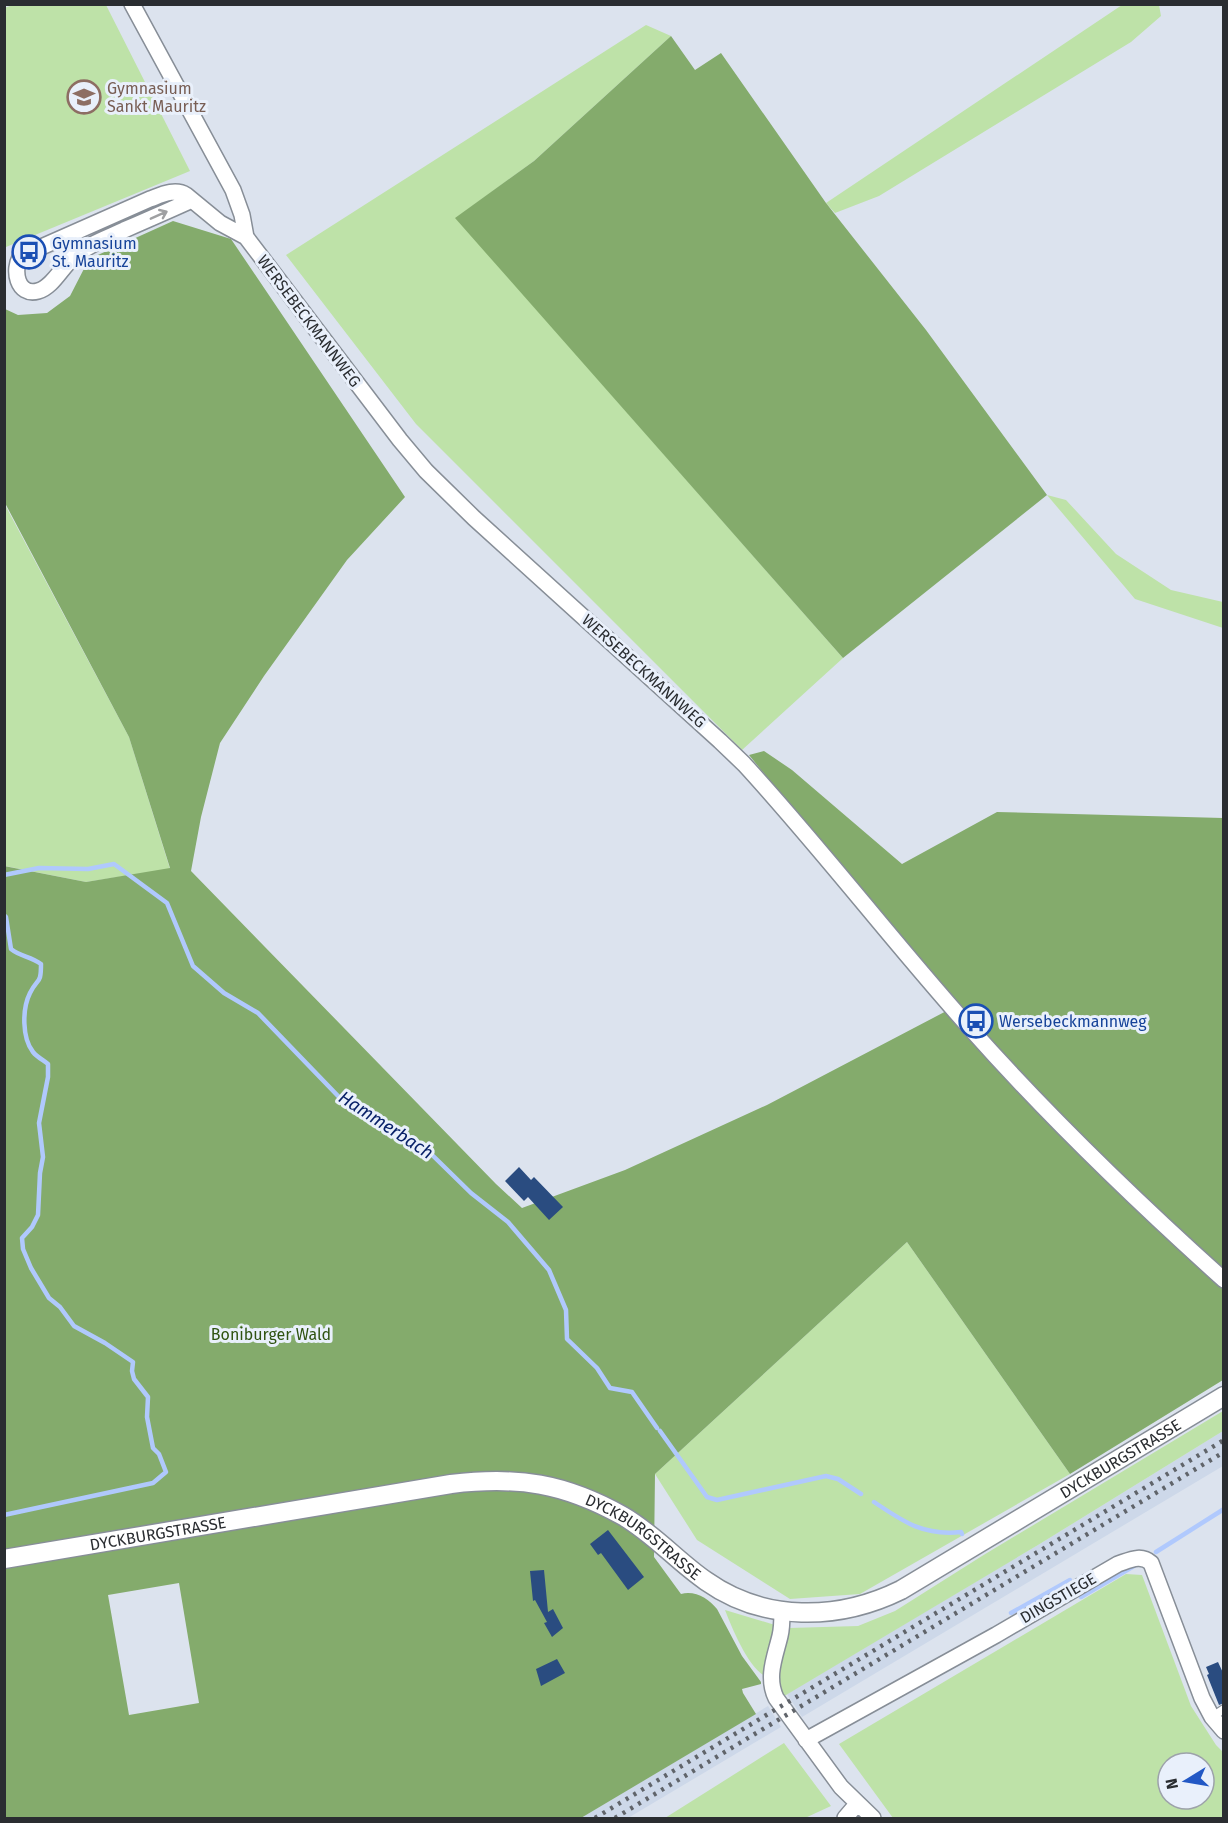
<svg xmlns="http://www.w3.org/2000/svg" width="1228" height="1823" viewBox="0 0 1228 1823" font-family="'Fira Sans',sans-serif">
  <rect width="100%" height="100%" fill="#dce3ee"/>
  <path fill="#cdd8e9" d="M1223 1431V1466L802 1717 787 1694 1038 1545Z
    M768 1706 781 1727 628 1818H581Z"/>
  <path fill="#bee2a8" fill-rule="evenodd" d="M13 5H106L190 171 6 247 4 244V8Z
    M1122 5H1159L1161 16 1131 42 879 196 835 213 826 203Z
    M646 25 671 36 534 161 456 218 843 658 742 750 416 424 286 255Z
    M1047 495 1066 500 1116 554 1171 590 1223 602V628L1135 599Z
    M4 503 129 737 170 869 86 882 5 866Z
    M907 1242 1070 1474 860 1594 790 1599 697 1540 655 1474Z
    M1223 1411V1431L1038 1545 781 1698C775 1676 784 1650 789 1628L858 1626 895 1611 982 1556Z
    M1126 1574 1142 1575 1191 1706 1216 1745 1223 1752V1818H893L839 1744ZM1168 1763H1204V1799H1168Z
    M725 1610 775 1625 765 1676C748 1667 732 1628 725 1610Z
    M784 1743 831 1806 805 1818H665Z"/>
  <path fill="#84ab6c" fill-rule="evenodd" d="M671 36 695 70 721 53 826 203 926 330 1047 495 843 658 455 218 534 161Z
    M173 221 231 239 405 497 347 560 264 676 220 743 201 817 191 871 496 1184 522 1208 625 1170 767 1105 954 1007 749 755 764 751 792 770 902 864 997 812 1223 818V1380L1070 1474 907 1242 655 1474 654 1557 681 1594C695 1590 709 1599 717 1609L742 1656 761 1682V1684L742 1689 743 1693 756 1714 581 1818H5L4 866 86 882 170 868 129 737 5 503V309L18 315 47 313 70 296 89 259ZM179 1583 199 1703 129 1715 108 1595Z"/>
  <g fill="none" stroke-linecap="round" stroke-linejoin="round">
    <path stroke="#b0c9fd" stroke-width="4.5" d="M4 875 39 868 88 869 114 864 167 903 193 966 224 993 258 1013 339 1097 358 1103 401 1136 423 1146 471 1193 508 1222 549 1270 566 1310 567 1339 597 1368 610 1388 632 1392 657 1428
      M4 915 6 917 11 949C21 957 30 956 41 964 41 985 38 977 30 993 22 1009 22 1038 33 1052 37 1057 43 1060 48 1064V1077L39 1123 43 1157 40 1173 38 1215 32 1227 22 1238 23 1249 31 1268 49 1298 60 1307 74 1326 105 1343 133 1362 132 1371 134 1379 148 1397 147 1417 153 1448 159 1454 166 1472 153 1483 4 1515
      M660 1431 707 1497 717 1500 826 1476 838 1479 861 1494
      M874 1502C904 1522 923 1536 961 1532L962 1534
      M1156 1552 1224 1509
      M1081 1597 1134 1566
      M1011 1613 1070 1580"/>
  </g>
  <path fill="#2a4c80" d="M519 1167 531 1180 534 1177 563 1207 549 1220 528 1197 524 1201 505 1181Z
    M608 1530 644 1577 628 1590 601 1553 598 1555 590 1544Z
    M544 1570 548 1612 553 1609 563 1628 552 1637 544 1623 547 1622 535 1600 533 1601 530 1571Z
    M557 1659 565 1673 541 1686 536 1669Z
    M1218 1662 1224 1675V1703L1219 1705 1207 1675 1209 1674 1206 1667Z"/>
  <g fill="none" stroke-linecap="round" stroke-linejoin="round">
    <g stroke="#878e97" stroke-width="10">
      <path id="service" d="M1212 1717 1224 1709"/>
    </g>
    <g stroke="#878e97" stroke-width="18">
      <path id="minor" d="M132 4 233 190 242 215 246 237 400 440 426 471 474 518 720 741 744 764C822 849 892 941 969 1027 1048 1116 1135 1200 1224 1280
        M192 200C170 210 147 220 124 230 107 238 89 244 75 256 62 266 53 287 38 291 17 297 12 269 21 256L150 199C161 195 175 188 186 195L220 223 246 237
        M782 1611C782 1619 782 1628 780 1636 775 1657 766 1677 776 1698L841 1787 873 1818
        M806 1740 996 1635 1118 1564C1130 1560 1141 1554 1151 1563L1202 1698 1212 1717 1224 1731
        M845 1818 857 1804"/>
    </g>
    <g stroke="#878e97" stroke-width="21">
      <g id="tertiary">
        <path id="s1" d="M4 1559 451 1484C518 1476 564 1483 623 1516 654 1534 677 1561 706 1581 764 1622 838 1621 901 1590L1224 1396"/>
      </g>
    </g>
    <use href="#service" stroke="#fff" stroke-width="8"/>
    <use href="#minor" stroke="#fff" stroke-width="15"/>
    <use href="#tertiary" stroke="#fff" stroke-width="18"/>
    <path stroke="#60646a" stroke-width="4.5" stroke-dasharray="3 6" stroke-linecap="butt" d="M595 1818 1224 1440
      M615 1818 1224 1452"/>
  </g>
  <defs><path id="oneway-shaft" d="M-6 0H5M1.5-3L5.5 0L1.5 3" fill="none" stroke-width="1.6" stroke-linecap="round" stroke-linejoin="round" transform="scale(1.5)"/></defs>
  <use stroke="#9fa0a2" href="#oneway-shaft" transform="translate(159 215) rotate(-24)"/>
  <defs>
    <g id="school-ring" transform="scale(1.725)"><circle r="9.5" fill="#e9f0fb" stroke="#8d6e63" stroke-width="1.5"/><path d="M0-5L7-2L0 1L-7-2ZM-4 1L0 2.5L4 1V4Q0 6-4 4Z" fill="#8d6e63"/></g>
    <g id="bus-ring" transform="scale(1.725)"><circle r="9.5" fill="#e9f0fb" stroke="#1a4fb4" stroke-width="1.5"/><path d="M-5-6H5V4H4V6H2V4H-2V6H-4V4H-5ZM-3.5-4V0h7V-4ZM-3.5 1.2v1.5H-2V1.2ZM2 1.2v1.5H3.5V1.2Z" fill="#1a4fb4"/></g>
  </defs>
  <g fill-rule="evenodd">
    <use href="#school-ring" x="84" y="97"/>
    <use href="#bus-ring" x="29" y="252"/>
    <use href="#bus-ring" x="976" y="1021"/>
  </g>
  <g text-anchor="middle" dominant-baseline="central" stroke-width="6" stroke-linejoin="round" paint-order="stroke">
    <g font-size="16" fill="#785e54" stroke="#e9f0fb" text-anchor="start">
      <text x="107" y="88">Gymnasium<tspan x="107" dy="18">Sankt Mauritz</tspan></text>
    </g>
    <g font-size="16" fill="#164399" stroke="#e9f0fb" text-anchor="start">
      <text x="52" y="243">Gymnasium<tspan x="52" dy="18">St. Mauritz</tspan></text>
      <text x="999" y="1021">Wersebeckmannweg</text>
    </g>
    <g font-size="16" fill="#2a2d31" stroke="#e9f0fb">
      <text transform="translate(309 321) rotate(53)">WERSEBECKMANNWEG</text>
      <text transform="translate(644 671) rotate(42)">WERSEBECKMANNWEG</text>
      <text stroke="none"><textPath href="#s1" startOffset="1198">DYCKBURGSTRASSE</textPath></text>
      <text stroke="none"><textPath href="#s1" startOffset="156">DYCKBURGSTRASSE</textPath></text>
      <text stroke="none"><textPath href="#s1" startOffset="660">DYCKBURGSTRASSE</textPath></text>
      <text transform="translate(1058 1598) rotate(-30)">DINGSTIEGE</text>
    </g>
    <g font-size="16" fill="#2f5311" stroke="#e9f0fb">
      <text x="271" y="1334">Boniburger Wald</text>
    </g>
    <g font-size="18" font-style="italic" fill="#082168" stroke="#e9f0fb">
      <text transform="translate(386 1125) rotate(33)">Hammerbach</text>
    </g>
  </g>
  <rect width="1228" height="1823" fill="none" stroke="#2a2d31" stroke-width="12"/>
  <g transform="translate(1186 1781) rotate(259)"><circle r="28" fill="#e9f0fb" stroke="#9da2aa" stroke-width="1.5"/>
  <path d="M0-4.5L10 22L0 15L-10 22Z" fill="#2258c5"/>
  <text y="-9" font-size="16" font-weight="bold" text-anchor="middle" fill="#2a2d31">N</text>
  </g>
</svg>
